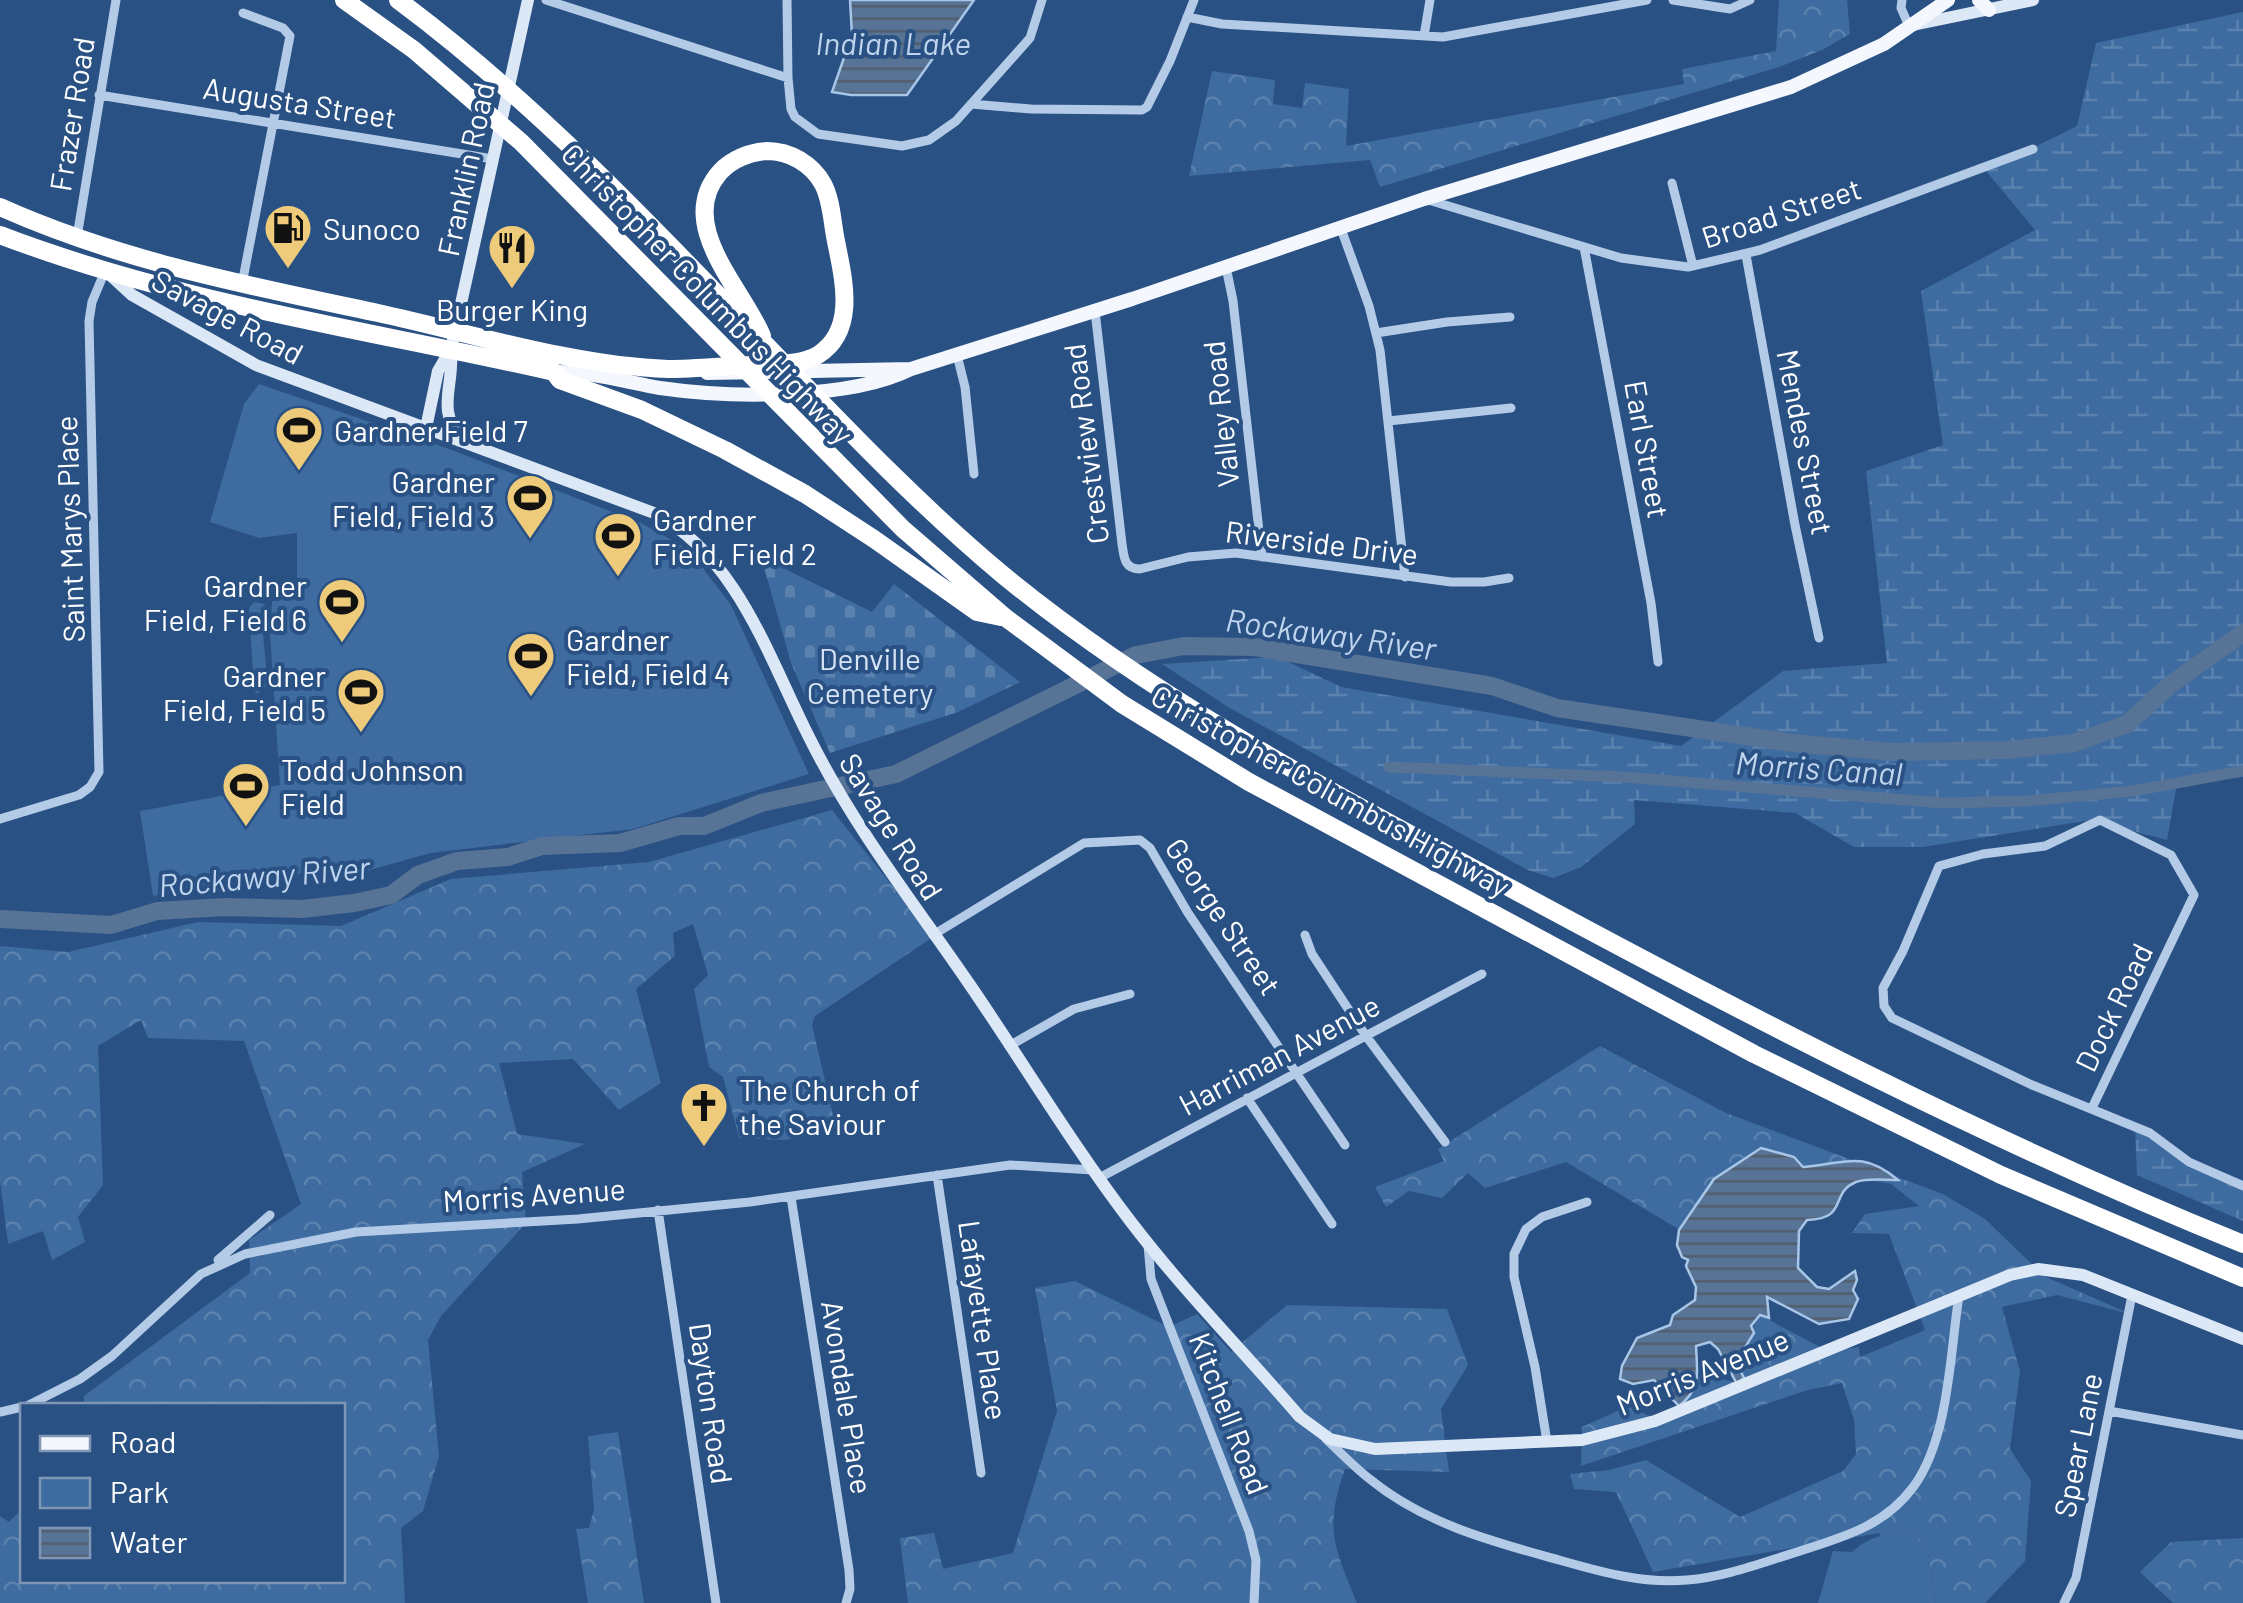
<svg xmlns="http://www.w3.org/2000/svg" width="2243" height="1603" viewBox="0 0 2243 1603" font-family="Barlow,sans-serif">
  <defs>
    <pattern id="forest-crowns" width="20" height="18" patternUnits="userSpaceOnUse" patternTransform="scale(2.5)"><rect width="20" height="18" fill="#3e6ba0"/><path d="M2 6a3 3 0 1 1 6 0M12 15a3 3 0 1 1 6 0" fill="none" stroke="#5b81ae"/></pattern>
    <pattern id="wetland-marsh" width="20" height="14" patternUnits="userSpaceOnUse" patternTransform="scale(2.5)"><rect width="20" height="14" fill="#3e6ba0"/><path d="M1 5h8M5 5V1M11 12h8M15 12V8" fill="none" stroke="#5b81ae"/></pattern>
    <pattern id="cemetery-stones" width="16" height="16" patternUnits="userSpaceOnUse" patternTransform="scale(2.5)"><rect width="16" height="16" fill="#3e6ba0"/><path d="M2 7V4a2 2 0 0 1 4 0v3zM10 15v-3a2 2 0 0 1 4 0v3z" fill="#5b81ae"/></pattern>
    <pattern id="water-rules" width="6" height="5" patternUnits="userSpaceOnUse" patternTransform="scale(2.5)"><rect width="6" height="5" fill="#577396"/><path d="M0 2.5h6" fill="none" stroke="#515e6d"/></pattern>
  </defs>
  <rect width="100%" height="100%" fill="#2a5184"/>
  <path fill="url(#forest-crowns)" d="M1779 0H1847L1850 34 1822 50 1779 67 1380 187 1370 160 1189 176 1212 71 1275 80 1273 104 1302 108 1305 83 1349 89 1346 146 1684 84 1682 69 1776 51Z
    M832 810 933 937 815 1016 812 1025 836 1128 785 1140 739 1138 723 1077 709 1067 694 989 708 975 693 924 673 933 675 956 636 989 661 1083 619 1110 573 1059 499 1063 517 1134 585 1144 522 1172 526 1223 441 1316 428 1340 439 1456 423 1511 401 1528 405 1603H0V1516L9 1522 22 1509V1580H342V1406L84 1405V1396L250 1273 249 1240 301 1204 244 1041 148 1038 141 1020 98 1046 103 1185 78 1217 85 1242 52 1260 43 1231 8 1244 0 1180V946L68 952 198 922 341 926 451 879 649 862Z
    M1600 1046 1726 1113 1943 1194 1985 1219 2044 1276 2130 1314 2057 1295 2002 1307 2020 1371 2010 1449 2031 1481 2025 1561 1985 1603H1936L1926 1541 1888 1554 1879 1533 1653 1572 1616 1492 1574 1489 1570 1474 1609 1470 1646 1460 1740 1517 1843 1471 1856 1454 1854 1420 1842 1383 1808 1390 1581 1466 1582 1427 1628 1406 1658 1420 1693 1394 1700 1373 1737 1383 1738 1355 1760 1315 1829 1352 1859 1347 1860 1357 1925 1330 1889 1234 1852 1233 1865 1214 1919 1206 1891 1184 1851 1177 1695 1239 1566 1162 1485 1188 1468 1173 1442 1198 1409 1191 1386 1207 1375 1187 1444 1161 1438 1149Z
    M1075 1281 1169 1327 1197 1314 1231 1352 1287 1305 1447 1309 1468 1365 1441 1409 1449 1472 1345 1469C1324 1528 1334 1547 1357 1603H908L900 1538 934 1533 943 1569 1013 1553 1057 1411 1035 1288Z
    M618 1432 644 1603H588L576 1529 589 1528 594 1509 588 1436Z
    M2243 1538V1603H2173L2140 1572 2171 1542Z"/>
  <path fill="url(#wetland-marsh)" d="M2243 12V777L2177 783 2167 840 2092 820 1923 847H1854L1795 813 1634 800 1635 824 1581 867 1553 878 1528 870 1228 707 1162 664 1278 657 1341 687 1681 746 1783 671 1887 663 1866 471 1943 445 1921 291 2035 230 1986 171 2077 126 2096 43Z
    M2135 1127 2184 1157 2243 1180V1221L2137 1175Z"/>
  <path fill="url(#cemetery-stones)" d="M761 557 872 612 894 584 1020 682 958 712 830 753 791 663Z"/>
  <path fill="#3e6ba0" d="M259 384 449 449 641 523 689 550 731 605 809 774 633 829 431 853 348 876 324 870 153 896 140 811 280 785 270 634 272 602 279 598 280 581 297 580V533L259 538 210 522 244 404Z
    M254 602 265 604 263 635 268 685 257 694 254 690 249 608Z
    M1917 1530 1919 1542 1926 1540 1936 1603H1818L1833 1551 1852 1552C1870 1535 1893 1532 1917 1530Z"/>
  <path fill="url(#water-rules)" stroke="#a8c6e7" stroke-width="2.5" d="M850 0H974L907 95H851L832 92 852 35Z
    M1761 1148 1794 1157 1803 1167C1844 1164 1862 1149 1898 1180 1885 1180 1868 1178 1856 1182 1829 1193 1849 1219 1807 1220L1799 1231 1798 1268 1817 1287 1829 1289 1855 1271 1857 1280 1853 1290 1858 1299 1849 1319 1819 1324 1767 1297 1769 1318 1760 1315 1751 1326 1754 1333 1736 1362 1744 1378 1737 1384 1718 1349 1710 1342 1696 1346C1697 1373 1702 1388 1679 1406L1654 1380 1633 1384 1620 1379 1622 1366 1637 1338 1670 1325 1673 1315 1695 1300 1696 1287 1686 1266 1688 1260 1682 1257 1677 1245 1679 1230 1714 1179Z"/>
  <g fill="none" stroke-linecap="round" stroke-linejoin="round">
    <path stroke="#577396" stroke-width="11" d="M1389 767 1624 777 1943 803 2026 801 2133 791 2243 771"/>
    <path stroke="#577396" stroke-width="18" d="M0 919 111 925 157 911 225 907 302 909 354 903 391 895 418 875 457 861 508 857 542 846 620 843 679 826H704L761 803 896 774 1136 655 1184 646 1254 647 1492 686 1557 708 1792 743 1893 752 2007 750 2074 743 2127 724 2171 684 2243 633"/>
    <path stroke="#b4cbe7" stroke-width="9" d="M546 0 788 78
      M787 0 788 78 791 109 795 117 818 134 902 146 929 140 956 121 1030 38 1042 0
      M1673 0 1730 9 1750 0
      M1902 0 1901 8 1909 26
      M1187 17 1222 24 1443 37 1647 0
      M1424 36 1430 0
      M99 95 493 159
      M971 104 1031 109 1142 110 1147 107 1170 61 1194 0
      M1672 183 1693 266
      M1425 199 1621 258 1688 267 1760 250 2033 149
      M1340 226 1369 306 1380 350 1405 577
      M77 237 116 0
      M1584 247 1651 603 1658 662
      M1746 255 1795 525 1819 638
      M1226 267 1233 301 1262 557
      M242 284 290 36 283 28 243 13
      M1095 311 1122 544C1124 557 1124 569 1140 569L1188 557 1236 553 1451 582H1484L1509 578
      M1376 333 1447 322 1510 317
      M957 355 965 387 974 474
      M1388 421 1511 408
      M0 819 79 795 90 787 99 772 89 321 92 302 105 271
      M933 935 1084 843 1140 840 1150 848 1188 913 1345 1145
      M1305 935 1312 954 1366 1036 1445 1142
      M1009 1046 1074 1009 1130 994
      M1247 1098 1332 1224
      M2092 1108 2194 895 2171 855 2100 820 2045 846 1983 854 1939 866 1903 951 1883 988 1884 1006 1892 1018 2032 1085 2150 1133 2189 1162 2243 1186
      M937 1175 981 1473
      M1099 1178 1482 974
      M791 1197 849 1570 850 1589 846 1603
      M658 1210 716 1603
      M1148 1245 1151 1279 1249 1531 1256 1560 1254 1603
      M218 1260 270 1215
      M27 1406 80 1379 112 1356 201 1274 245 1254 356 1232 578 1219 750 1202 1010 1165 1093 1170
      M2109 1411 2243 1435
      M0 1412 22 1407
      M1326 1439C1341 1453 1355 1468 1371 1480 1425 1524 1494 1542 1559 1560 1601 1572 1643 1584 1687 1580 1725 1577 1761 1563 1797 1552 1843 1537 1884 1527 1914 1486 1949 1437 1950 1354 1959 1295
      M1547 1442 1535 1367 1514 1277V1254L1526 1229 1542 1217 1587 1202
      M2064 1603 2076 1578 2132 1295"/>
    <path stroke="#dde8f6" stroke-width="12" d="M1913 25 2033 0
      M107 272 132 295 256 365 654 513C738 557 769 659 810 739 855 829 914 903 970 985 1024 1064 1073 1146 1131 1222 1183 1290 1244 1352 1300 1417L1330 1439 1375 1449 1582 1440 1655 1421 2010 1275 2038 1269 2083 1275 2243 1339
      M451 351C454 389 435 410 463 440
      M426 428 438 371 451 349 528 0"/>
    <path stroke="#f4f8fe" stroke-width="14" d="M1979 0 1989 10
      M554 372C588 371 626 382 660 388 729 398 849 400 911 369L1132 299 1424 199 1791 87 1884 44 1948 0
      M707 373 910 369"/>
    <path stroke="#fff" stroke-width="18" d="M344 0 414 50 521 142 903 529 1006 618 1122 704 1249 782 1754 1054 2001 1175 2243 1278
      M398 0C534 101 651 225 768 347 844 426 919 505 1003 575 1159 703 1336 794 1512 889 1751 1018 1991 1142 2243 1244
      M0 207C120 261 250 286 378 313 470 333 575 366 668 369 696 369 724 366 751 365 773 363 799 366 818 355 859 329 842 274 835 236 832 219 831 199 823 184 812 164 790 151 767 151 750 152 732 159 720 172 674 224 743 289 762 336
      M0 235C177 303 369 330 554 372L560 380 642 410 725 450 805 494 874 539 977 612 1001 617"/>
  </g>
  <defs>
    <g id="fuel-pin" transform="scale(2.5)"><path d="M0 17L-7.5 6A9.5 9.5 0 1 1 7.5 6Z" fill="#edcb7b" stroke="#2a5184"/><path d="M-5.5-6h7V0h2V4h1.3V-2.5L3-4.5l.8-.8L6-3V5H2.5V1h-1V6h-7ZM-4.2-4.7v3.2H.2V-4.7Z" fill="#111"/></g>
    <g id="restaurant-pin" transform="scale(2.5)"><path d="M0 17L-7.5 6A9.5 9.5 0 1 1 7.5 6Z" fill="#edcb7b" stroke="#2a5184"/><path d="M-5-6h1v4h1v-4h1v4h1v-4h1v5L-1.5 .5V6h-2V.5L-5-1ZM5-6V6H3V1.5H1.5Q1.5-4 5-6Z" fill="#111"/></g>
    <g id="stadium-pin" transform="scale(2.5)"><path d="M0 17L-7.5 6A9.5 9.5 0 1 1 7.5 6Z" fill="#edcb7b" stroke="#2a5184"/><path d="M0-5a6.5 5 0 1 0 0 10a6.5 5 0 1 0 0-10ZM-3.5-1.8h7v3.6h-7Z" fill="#111"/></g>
    <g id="church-pin" transform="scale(2.5)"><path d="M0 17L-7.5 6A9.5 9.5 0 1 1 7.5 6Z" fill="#edcb7b" stroke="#2a5184"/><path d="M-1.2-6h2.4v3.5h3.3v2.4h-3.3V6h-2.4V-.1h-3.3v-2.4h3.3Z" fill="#111"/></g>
  </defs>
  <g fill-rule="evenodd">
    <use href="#fuel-pin" x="288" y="228"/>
    <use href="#restaurant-pin" x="512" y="248"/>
    <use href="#stadium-pin" x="299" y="430"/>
    <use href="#stadium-pin" x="530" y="498"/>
    <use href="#stadium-pin" x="618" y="536"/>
    <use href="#stadium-pin" x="342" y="602"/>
    <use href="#stadium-pin" x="531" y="656"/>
    <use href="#stadium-pin" x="361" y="692"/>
    <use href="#stadium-pin" x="246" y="786"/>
    <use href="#church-pin" x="704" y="1106"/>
  </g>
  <g text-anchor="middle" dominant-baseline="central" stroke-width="8" stroke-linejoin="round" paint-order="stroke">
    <g font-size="30" fill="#fff" stroke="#2a5184">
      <text transform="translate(300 102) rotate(9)">Augusta Street</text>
      <text transform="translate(71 114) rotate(-81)">Frazer Road</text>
      <text transform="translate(465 169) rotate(-78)">Franklin Road</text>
      <text transform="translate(1781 212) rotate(-18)">Broad Street</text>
      <text transform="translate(708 293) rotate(46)">Christopher Columbus Highway</text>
      <text transform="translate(228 316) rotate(28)">Savage Road</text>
      <text transform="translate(1220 414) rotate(-96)">Valley Road</text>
      <text transform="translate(1806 442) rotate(79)">Mendes Street</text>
      <text transform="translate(1085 444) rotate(-97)">Crestview Road</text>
      <text transform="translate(1648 449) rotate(80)">Earl Street</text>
      <text transform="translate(69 529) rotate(-92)">Saint Marys Place</text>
      <text transform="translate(1322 542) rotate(7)">Riverside Drive</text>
      <text transform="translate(1331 790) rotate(29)">Christopher Columbus Highway</text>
      <text transform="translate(892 826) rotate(58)">Savage Road</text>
      <text transform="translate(1224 916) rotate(56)">George Street</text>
      <text transform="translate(2113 1007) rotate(-64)">Dock Road</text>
      <text transform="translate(1279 1054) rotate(-28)">Harriman Avenue</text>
      <text transform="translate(534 1194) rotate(-4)">Morris Avenue</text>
      <text transform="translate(984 1320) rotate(82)">Lafayette Place</text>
      <text transform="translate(1702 1371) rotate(-22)">Morris Avenue</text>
      <text transform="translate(848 1397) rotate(81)">Avondale Place</text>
      <text transform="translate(712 1403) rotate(82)">Dayton Road</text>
      <text transform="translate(1230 1413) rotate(69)">Kitchell Road</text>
      <text transform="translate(2077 1445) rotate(-79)">Spear Lane</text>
    </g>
    <g font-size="30" fill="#fff" stroke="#2a5184" text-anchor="start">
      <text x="323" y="228">Sunoco</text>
      <text x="512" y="309" text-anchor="middle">Burger King</text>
      <text x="334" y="430">Gardner Field 7</text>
      <text x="495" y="481" text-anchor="end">Gardner<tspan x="495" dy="34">Field, Field 3</tspan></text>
      <text x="653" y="519">Gardner<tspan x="653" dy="34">Field, Field 2</tspan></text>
      <text x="307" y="585" text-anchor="end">Gardner<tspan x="307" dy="34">Field, Field 6</tspan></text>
      <text x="566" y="639">Gardner<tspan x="566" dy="34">Field, Field 4</tspan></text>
      <text x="326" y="675" text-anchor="end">Gardner<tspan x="326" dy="34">Field, Field 5</tspan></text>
      <text x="281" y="769">Todd Johnson<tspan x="281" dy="34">Field</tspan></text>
      <text x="739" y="1089">The Church of<tspan x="739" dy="34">the Saviour</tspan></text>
    </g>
    <g font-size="30" fill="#d7e5f5" stroke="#2a5184">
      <text x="870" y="658">Denville<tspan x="870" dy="34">Cemetery</tspan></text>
    </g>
    <g font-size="32" font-style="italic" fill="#bfd5ee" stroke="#2a5184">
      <text x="893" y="42">Indian Lake</text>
      <text transform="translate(1331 633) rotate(8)">Rockaway River</text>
      <text transform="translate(1819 767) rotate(4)">Morris Canal</text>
      <text transform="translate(264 875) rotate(-5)">Rockaway River</text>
    </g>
  </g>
  <rect x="20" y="1403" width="325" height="180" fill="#2a5184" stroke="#7f97b5" stroke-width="2.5"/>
  <rect x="40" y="1436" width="50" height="15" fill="#f4f8fe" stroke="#7f97b5" stroke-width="2.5"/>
  <text x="110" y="1453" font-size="30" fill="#ffffff">Road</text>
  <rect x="40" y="1478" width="50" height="30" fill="#3e6ba0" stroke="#7f97b5" stroke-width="2.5"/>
  <text x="110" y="1503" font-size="30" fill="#ffffff">Park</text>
  <rect x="40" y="1528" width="50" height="30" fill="url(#water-rules)" stroke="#7f97b5" stroke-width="2.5"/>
  <text x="110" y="1553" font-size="30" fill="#ffffff">Water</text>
</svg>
